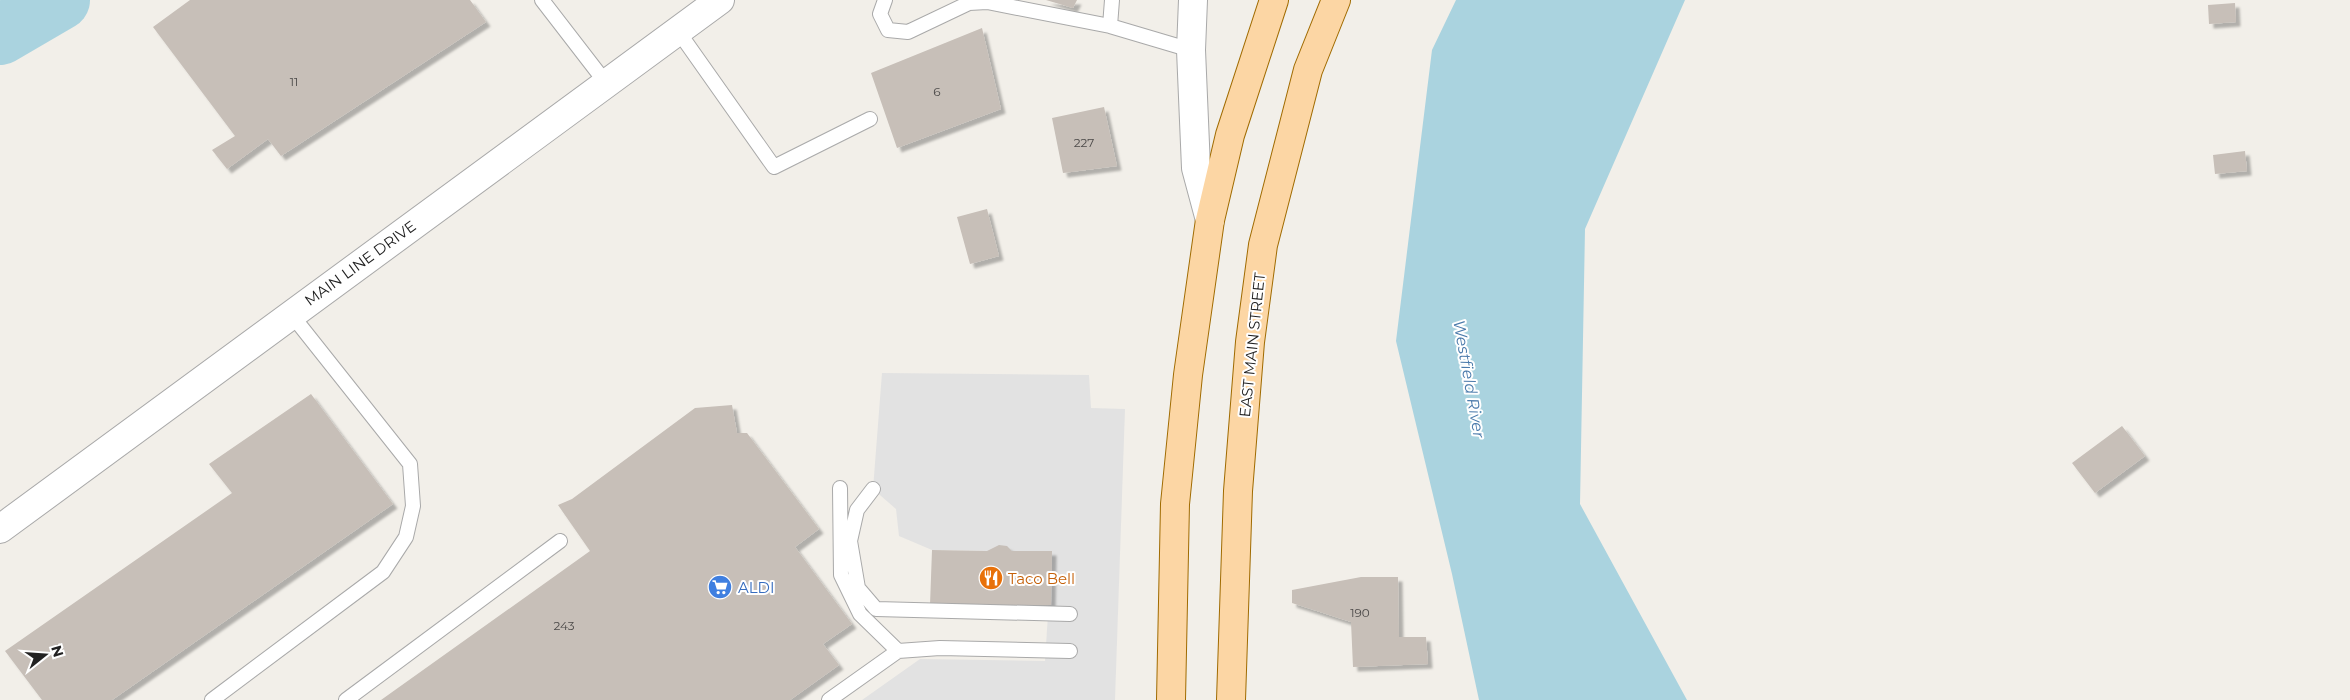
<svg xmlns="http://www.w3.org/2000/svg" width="2350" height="700" viewBox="0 0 2350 700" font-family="Montserrat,sans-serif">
  <defs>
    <filter id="shadow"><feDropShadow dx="4.5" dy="4.5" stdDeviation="1" flood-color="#0004"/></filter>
  </defs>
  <rect width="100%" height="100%" fill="#f2efe9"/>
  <path fill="#e2e2e2" d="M882 373 1089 375 1091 408 1125 409 1115 700H862L920 659 1045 661 1052 552 932 550 899 536 896 509 873 489Z"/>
  <path fill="#aad3df" d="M1456 0H1685L1585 229 1580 504 1687 700H1479L1452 574 1396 341 1432 50Z"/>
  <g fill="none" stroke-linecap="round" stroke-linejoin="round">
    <path stroke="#aad3df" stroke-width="60" d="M0 35 60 0"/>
  </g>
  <path fill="#c7bfb8" filter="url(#shadow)" d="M190 0H470L486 22 281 156 268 139 227 169 212 150 235 136 153 27Z
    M1046 0H1077L1073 8Z
    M2235 3 2236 22 2209 24 2208 5Z
    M982 28 1001 109 897 148 871 73Z
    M1104 107 1117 166 1063 173 1052 118Z
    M2245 151 2247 171 2215 174 2213 155Z
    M987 209 999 256 970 264 957 217Z
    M311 394 393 504 112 700H42L5 651 232 493 209 464Z
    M732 405 737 433H747L819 529 795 547 852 624 823 644 839 665 790 700H381L590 551 558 505 572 499 695 408Z
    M2122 426 2145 456 2095 493 2072 463Z
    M999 545 1007 546 1012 551H1052L1051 605H930L932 550 987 551Z
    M1361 577H1398L1399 637H1426L1428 664 1353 667 1351 622 1292 603V590Z"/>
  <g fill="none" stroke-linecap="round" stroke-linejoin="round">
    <g stroke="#a9a9a9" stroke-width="16">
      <path id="service" d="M542 0 606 83
        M885 0 880 14 888 30 908 32 969 3 987 2 1110 26 1191 50
        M1110 26 1112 0
        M678 31 774 167 870 119
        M840 488 841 575 860 614 898 651
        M873 489 857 510 850 541 858 588 876 609 1070 614
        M212 700 383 572 406 537 413 506 410 464 291 314
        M346 700 560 541
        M829 700 898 651 940 648 1070 651"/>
    </g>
    <g stroke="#a9a9a9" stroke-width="30">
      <path id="minor" d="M1193 0 1191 50 1196 168 1210 220
        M0 529 720 0"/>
    </g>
    <g stroke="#a06b00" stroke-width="30">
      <path id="primary" d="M1171 700 1175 504 1188 375 1210 220 1230 135 1274 0
        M1231 700 1238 491 1250 342 1263 245 1308 70 1336 0"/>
    </g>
    <use href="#service" stroke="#fff" stroke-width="14"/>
    <use href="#minor" stroke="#fff" stroke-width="28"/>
    <use href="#primary" stroke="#fcd6a4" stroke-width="28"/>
  </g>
  <defs>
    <g id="restaurant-disc" transform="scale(1.25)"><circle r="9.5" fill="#e8710a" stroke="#fff"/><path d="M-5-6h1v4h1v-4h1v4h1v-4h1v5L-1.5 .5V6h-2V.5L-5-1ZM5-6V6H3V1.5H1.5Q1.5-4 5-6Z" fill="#fff"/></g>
    <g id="supermarket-disc" transform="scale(1.25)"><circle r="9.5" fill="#3f7fe0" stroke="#fff"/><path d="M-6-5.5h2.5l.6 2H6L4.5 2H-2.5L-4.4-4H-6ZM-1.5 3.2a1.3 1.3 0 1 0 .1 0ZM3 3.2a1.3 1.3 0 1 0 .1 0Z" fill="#fff"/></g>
  </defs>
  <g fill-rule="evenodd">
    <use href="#restaurant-disc" x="991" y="578"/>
    <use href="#supermarket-disc" x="720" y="587"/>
  </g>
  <g text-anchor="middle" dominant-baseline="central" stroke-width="4" stroke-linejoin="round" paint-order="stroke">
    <g font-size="12" fill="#4b4948">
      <text x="294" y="81">11</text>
      <text x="937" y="91">6</text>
      <text x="1084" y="142">227</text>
      <text x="1360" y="612">190</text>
      <text x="564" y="625">243</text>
    </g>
    <g font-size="15" fill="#222" stroke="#fff">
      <text transform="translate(360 263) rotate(-36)">MAIN LINE DRIVE</text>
      <text transform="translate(1252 345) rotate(-84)">EAST MAIN STREET</text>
    </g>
    <g font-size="15" fill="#c56008" stroke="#fff" text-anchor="start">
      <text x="1008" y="578">Taco Bell</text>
    </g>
    <g font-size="15" fill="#366cbe" stroke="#fff" text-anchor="start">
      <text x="738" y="587">ALDI</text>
    </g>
    <g font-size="16" font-style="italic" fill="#4a7aab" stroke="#fff">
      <text transform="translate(1469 379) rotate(80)">Westfield River</text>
    </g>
  </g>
  <g transform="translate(45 655) rotate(73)" stroke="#ffffff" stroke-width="4" paint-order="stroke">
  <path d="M0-4L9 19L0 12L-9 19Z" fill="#222222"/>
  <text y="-8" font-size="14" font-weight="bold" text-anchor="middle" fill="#222222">N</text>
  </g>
</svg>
